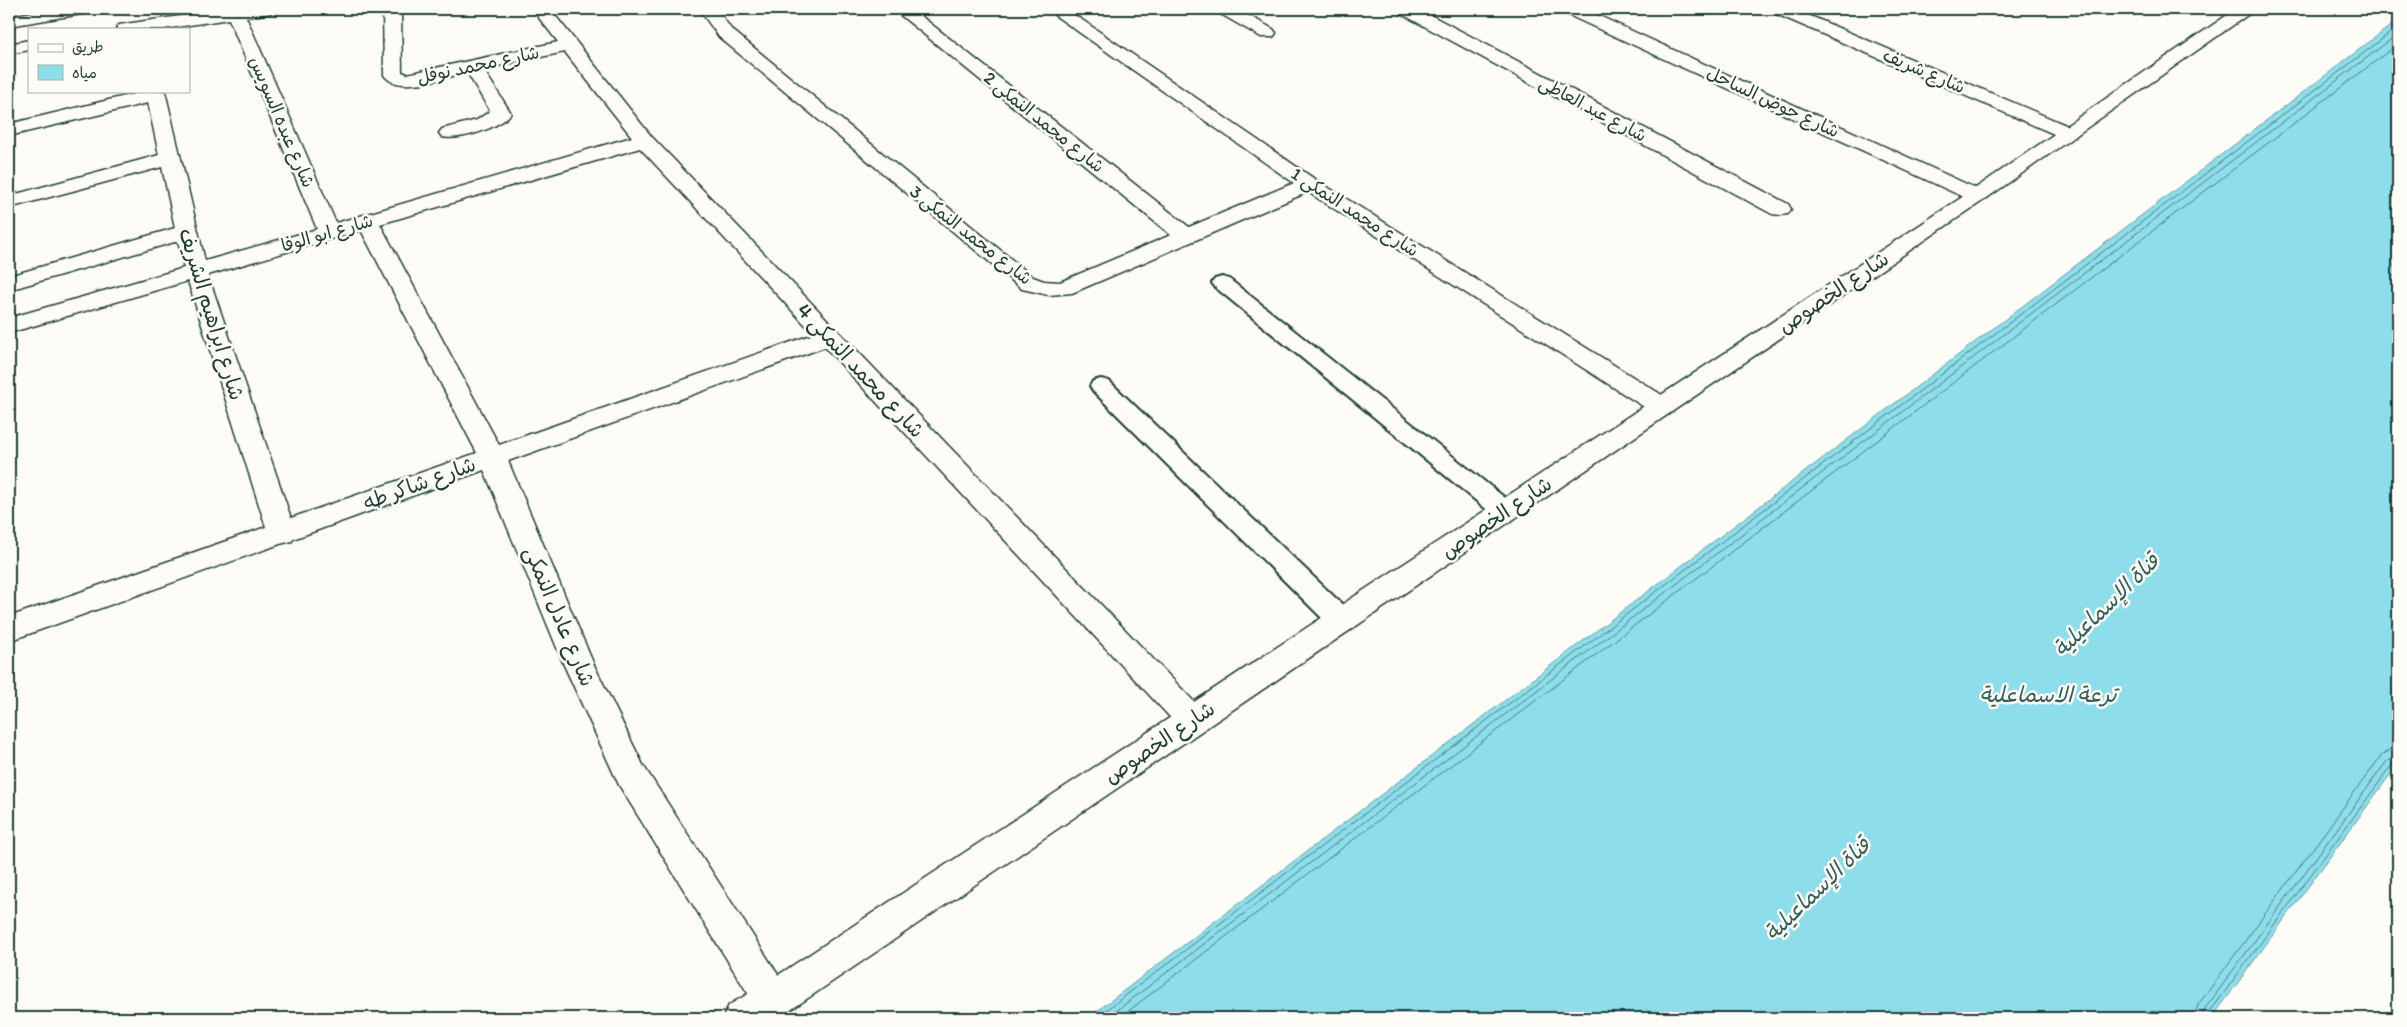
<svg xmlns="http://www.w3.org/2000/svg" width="2407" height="1027" viewBox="0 0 2407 1027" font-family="Itim,'Playpen Sans Arabic',sans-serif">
  <rect width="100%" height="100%" fill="#fdfcf7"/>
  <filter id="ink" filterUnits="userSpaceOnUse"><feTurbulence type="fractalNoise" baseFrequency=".02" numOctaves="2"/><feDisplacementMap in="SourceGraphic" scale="10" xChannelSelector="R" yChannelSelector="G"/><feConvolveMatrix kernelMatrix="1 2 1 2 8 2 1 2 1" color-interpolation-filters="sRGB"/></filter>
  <g filter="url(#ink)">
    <path fill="#8eddeb" stroke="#629da2" d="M2398 20V764L2212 1018H1088Z"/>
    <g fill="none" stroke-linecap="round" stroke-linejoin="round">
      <path stroke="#4b7d7d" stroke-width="1" d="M1096 1018 2398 27
        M1107 1018 2398 34
        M1119 1018 2398 44
        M2194 1018 2198 1005 2381 756 2389 750 2398 748
        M2202 1018 2204 1010 2387 761 2398 756
        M2208 1018 2209 1013 2392 765 2398 762"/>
      <g stroke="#1f3d34" stroke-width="4">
        <path id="lane" d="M1222 277 1229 279 1514 505 1517 511 1514 517 1505 520 1496 517 1215 287 1212 283 1215 279Z
          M1101 379 1109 381 1351 613 1354 620 1351 627 1341 630 1331 627 1093 391 1090 386 1093 381Z"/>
      </g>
      <g stroke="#1f3d34" stroke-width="3">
        <path id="street" d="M52 9H91L88 13 82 14 9 26V16Z
          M229 9H274L271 13 246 17 336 223 632 137 565 52 483 69 511 113C501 128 459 141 442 137L439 133 442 129 477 120 490 111 467 72C447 77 397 95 384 75L383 9H401L402 72 407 74 558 42 532 9H550L651 136 1203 711 1208 720 1203 729 1192 733 1181 729 825 347 508 461 594 665 643 765 786 987 792 1000 786 1013 773 1018 760 1013 619 785 564 665 484 470 293 539 292 541 280 544 9 641V617L266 527 188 281 9 333V318L184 268 178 241 9 290V276L175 228 162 167 9 208V196L159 155 148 103 9 136V124L146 91H165L205 261 317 229 229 19 164 29H116L119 25 125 24ZM640 148 814 334 499 445 380 224ZM361 230 477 453 291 518 208 275Z
          M699 9H717L731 29 1033 277 1044 281 1060 282 1171 235 893 9H912L1189 227 1294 183 1046 9H1066L1316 180 1670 400 1674 406 1670 412 1661 414 1652 412 1308 192 1072 293 1049 295 1022 289 719 37Z
          M1216 9H1237L1273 29 1276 33 1273 37H1261L1219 13Z
          M1397 9H1419L1788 204 1791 209 1788 214 1780 215 1772 214 1400 13Z
          M1561 9H1584L1984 192 1988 196 1984 200 1977 202 1970 200 1564 13Z
          M1771 9H1794L2075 129 2078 133 2075 137 2068 139 2061 137 1774 13Z
          M29 40V50L9 54V44Z"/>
      </g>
      <g stroke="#1f3d34" stroke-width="3">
        <path id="secondary" d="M2236 9H2256L1984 200 786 1013 777 1018H723L729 1005 760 987 1970 192Z"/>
      </g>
      <use href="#lane" fill="#fdfcf7" fill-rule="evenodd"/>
      <use href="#street" fill="#fdfcf7" fill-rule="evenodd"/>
      <use href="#secondary" fill="#fdfcf7" fill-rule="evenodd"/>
    </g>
  </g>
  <g text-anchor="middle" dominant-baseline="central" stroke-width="5" stroke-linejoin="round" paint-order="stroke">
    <g font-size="18" fill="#1f3d34" stroke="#fdfcf7">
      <text transform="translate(478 65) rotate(-12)">شارع محمد نوفل</text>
      <text transform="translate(1924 71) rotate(23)">شارع شريف</text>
      <text transform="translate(1773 102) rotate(25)">شارع حوض الساحل</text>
      <text transform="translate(1593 109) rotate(28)">شارع عبد العاطى</text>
      <text transform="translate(282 122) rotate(67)">شارع عبده السويس</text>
      <text transform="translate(1044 122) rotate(39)">شارع محمد النمكى 2</text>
      <text transform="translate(1355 212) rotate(33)">شارع محمد النمكى 1</text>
      <text transform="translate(327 233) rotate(-16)">شارع ابو الوفا</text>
      <text transform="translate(971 235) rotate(38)">شارع محمد النمكى 3</text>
    </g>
    <g font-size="21" fill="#1f3d34" stroke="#fdfcf7">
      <text transform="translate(1833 292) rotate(-34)">شارع الخصوص</text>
      <text transform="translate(212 314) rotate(73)">شارع ابراهيم الشريف</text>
      <text transform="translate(861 370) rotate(47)">شارع محمد النمكى 4</text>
      <text transform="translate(419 483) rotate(-20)">شارع شاكر طه</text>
      <text transform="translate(1496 517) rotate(-34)">شارع الخصوص</text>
      <text transform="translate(560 616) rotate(67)">شارع عادل النمكى</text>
      <text transform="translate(1159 742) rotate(-34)">شارع الخصوص</text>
    </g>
    <g font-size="22" font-style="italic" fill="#355d59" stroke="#fdfcf7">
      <text transform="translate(2106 605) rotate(-44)">قناة الإسماعيلية</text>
      <text x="2048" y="694">ترعة الاسماعلية</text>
      <text transform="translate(1817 889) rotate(-44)">قناة الإسماعيلية</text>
    </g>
  </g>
  <rect width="2407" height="1027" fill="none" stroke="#fdfcf7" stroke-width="30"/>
  <rect x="15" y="15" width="2377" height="997" fill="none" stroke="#1f3d34" stroke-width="2" filter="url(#ink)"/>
  <rect x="28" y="28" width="162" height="65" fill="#fdfcf7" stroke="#a4b0a9"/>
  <rect x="38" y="44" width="25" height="8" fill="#fdfcf7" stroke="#a4b0a9"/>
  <text x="72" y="52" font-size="15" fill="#1f3d34">طريق</text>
  <rect x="38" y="65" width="25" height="15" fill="#8eddeb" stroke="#a4b0a9"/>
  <text x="72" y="78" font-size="15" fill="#1f3d34">مياه</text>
</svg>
